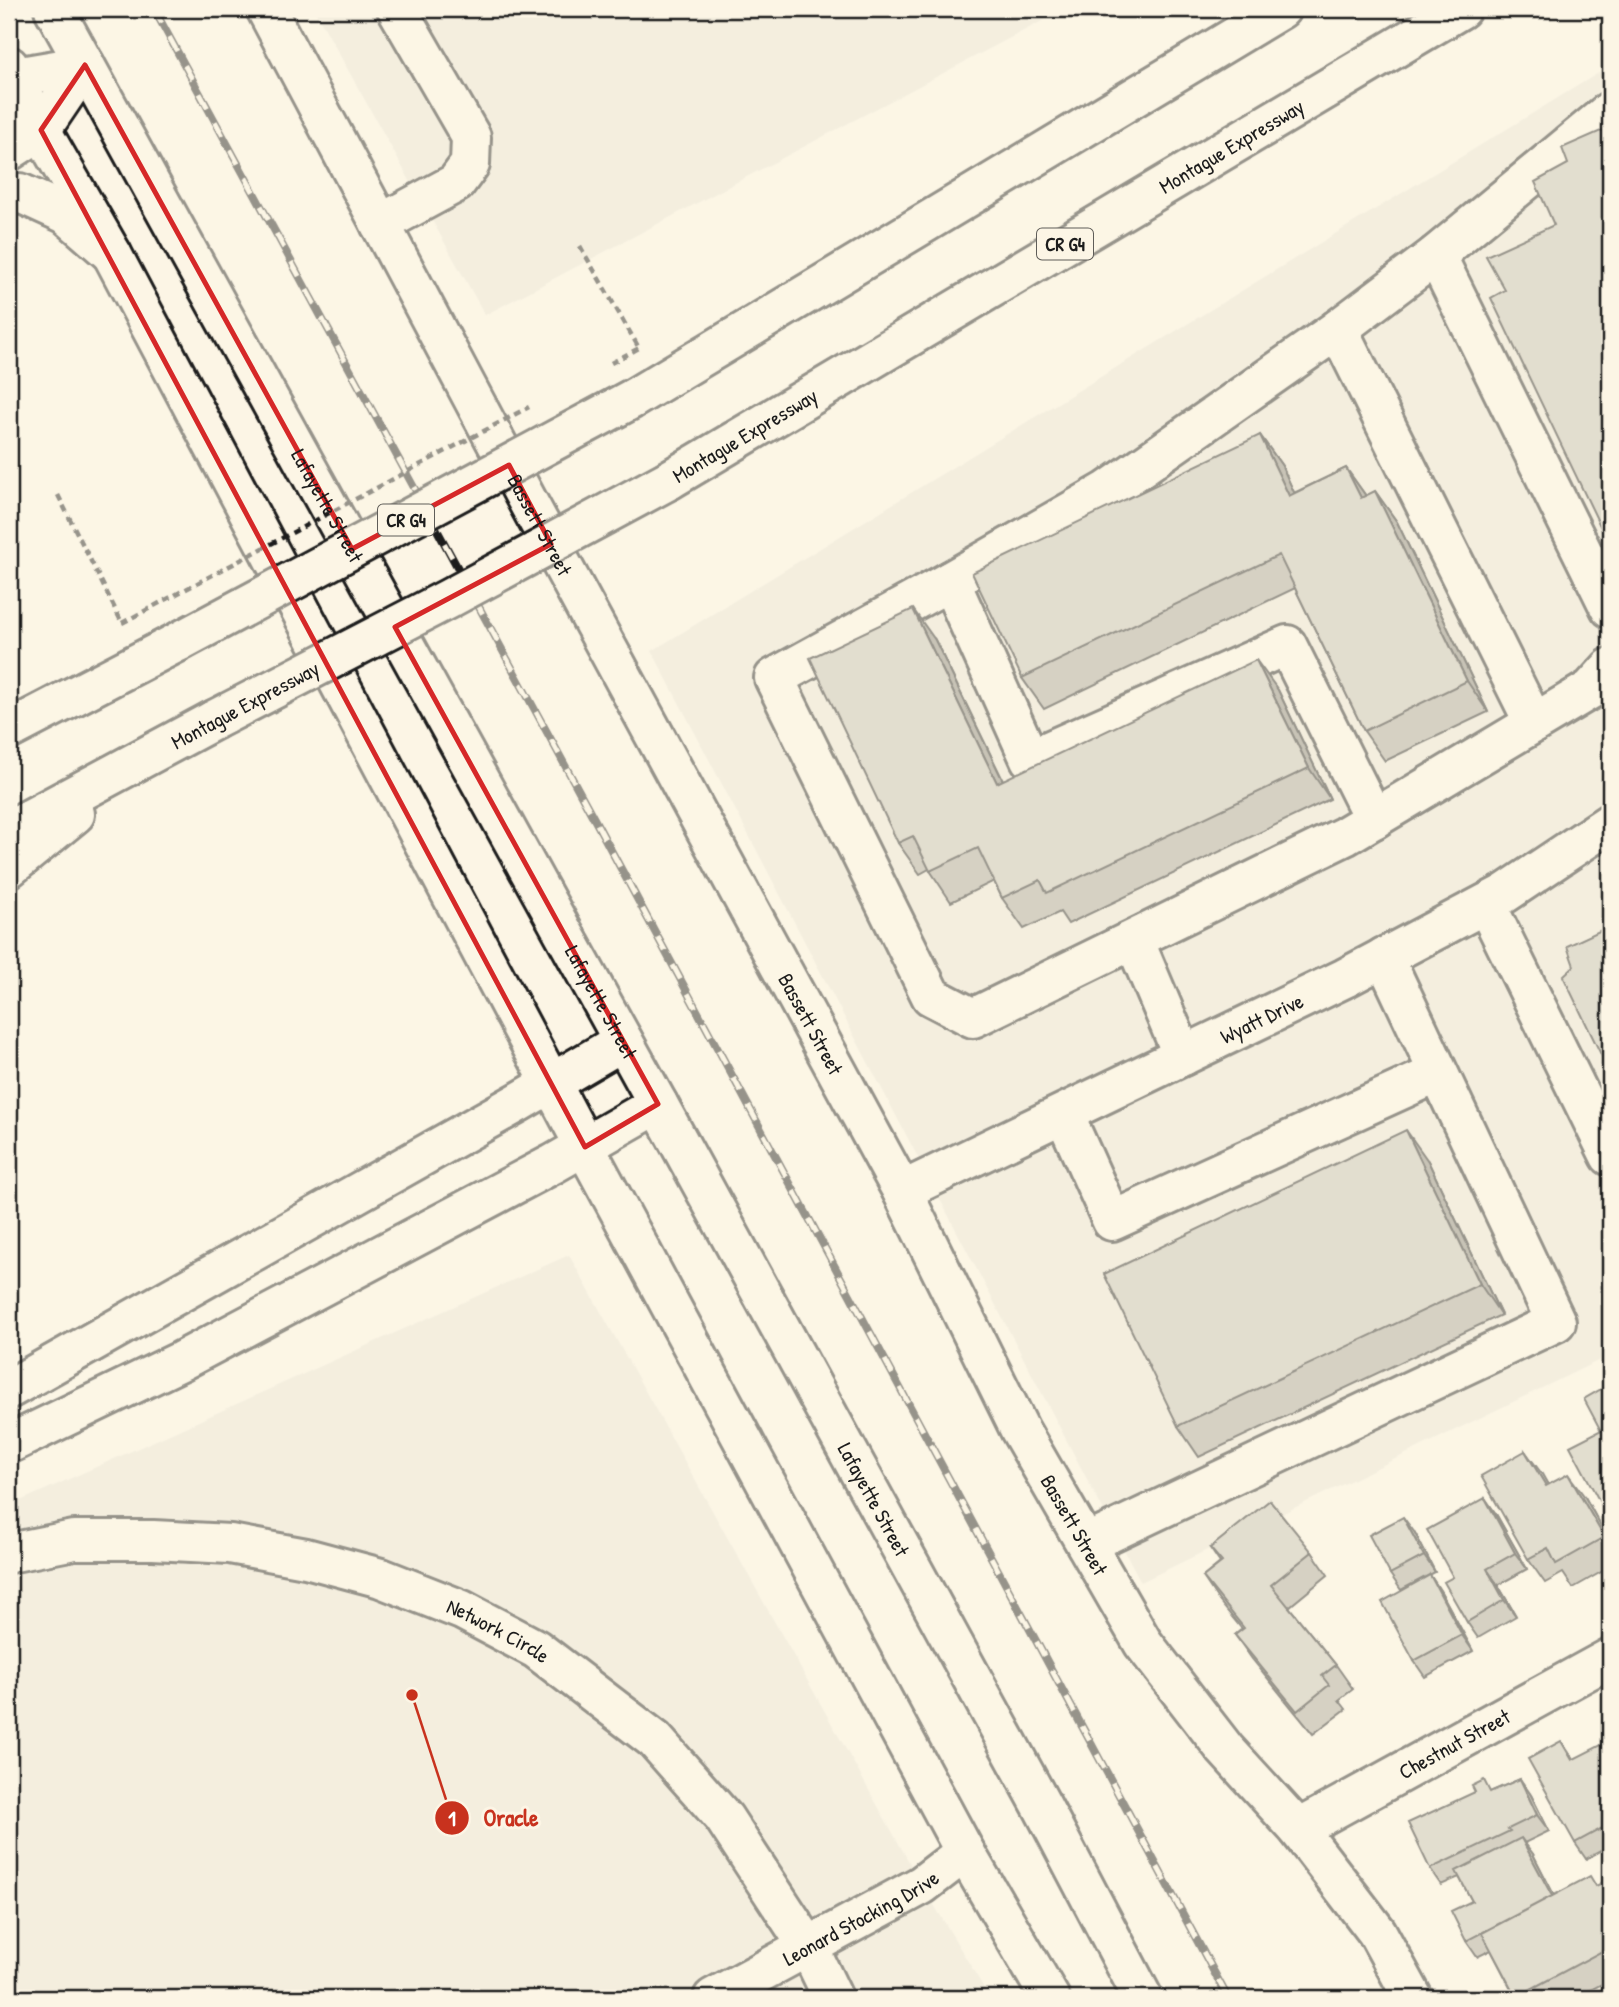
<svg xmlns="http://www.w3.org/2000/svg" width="1619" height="2007" viewBox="0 0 1619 2007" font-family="'Patrick Hand',sans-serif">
  <rect width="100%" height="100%" fill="#fcf5e5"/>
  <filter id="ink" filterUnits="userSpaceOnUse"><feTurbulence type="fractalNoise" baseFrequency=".0143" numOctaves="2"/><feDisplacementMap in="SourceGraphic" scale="14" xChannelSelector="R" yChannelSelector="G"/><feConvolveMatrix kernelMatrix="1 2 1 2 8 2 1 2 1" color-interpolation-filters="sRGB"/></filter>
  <g filter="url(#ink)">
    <path fill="#ebe5d6" d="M314 9H1065L485 315Z
      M1610 66V1355L1141 1582 652 651Z
      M569 1255 922 1885 990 1998H9V1506Z"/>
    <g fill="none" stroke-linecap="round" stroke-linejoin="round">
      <g stroke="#1c1c1c" stroke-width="44">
        <g id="minor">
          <path id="s1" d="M266 9 529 504 902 1191 1020 1430 1143 1643 1225 1749 1298 1829 1377 1932 1413 1998"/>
          <path d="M1610 111 1436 255 1338 329 1107 491 950 581 774 678 931 996 973 1018 1345 836 1591 689 1610 668"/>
          <path d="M380 224 456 183 470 164 471 137 397 9"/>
          <path d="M1436 255 1610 608"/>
          <path d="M1338 329 1534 723"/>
          <path d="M950 581 1030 759 1287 645 1374 819"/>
          <path d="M1486 904 1610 1156"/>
          <path d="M1134 940 1183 1056"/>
          <path d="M1064 1114 1112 1221 1438 1073"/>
          <path id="s2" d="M902 1191 1345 978 1504 894 1610 823"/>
          <path d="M1086 1544 1556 1322 1384 957"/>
          <path id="s3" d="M9 1553 74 1540H153L230 1544 306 1558 381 1578 462 1610 536 1649 655 1740 724 1818 809 1948 833 1998"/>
          <path id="s4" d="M1298 1829 1610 1658"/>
          <path id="s5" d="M713 1998 922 1885 965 1852"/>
        </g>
      </g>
      <g stroke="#1c1c1c" stroke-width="44">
        <g id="major">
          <path id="s6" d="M54 9 658 1104 1042 1806 1143 1998"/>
          <path d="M9 66 41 130 112 254 585 1147 965 1852 1050 1998"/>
        </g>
      </g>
      <g stroke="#1c1c1c" stroke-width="44">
        <g id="highway">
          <path d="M9 78 85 65"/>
          <path d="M9 151 41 130 85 65"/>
          <path d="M9 196 20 193 66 214 112 254"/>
          <path d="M632 399 1281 9"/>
          <path id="s7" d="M669 480 1461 9"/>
          <path d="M9 730 180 641"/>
          <path d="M9 830 214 720"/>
          <path d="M9 868 75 814"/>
          <path d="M9 1389 519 1102 623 1041"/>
          <path d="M9 1444 181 1361 553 1164 658 1104"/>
        </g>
      </g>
      <path stroke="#1c1c1c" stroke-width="4.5" stroke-dasharray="7 5" stroke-linecap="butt" d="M580 246 639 348
        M58 495 122 623"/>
      <use href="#minor" stroke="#fcf5e5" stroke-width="38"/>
      <use href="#major" stroke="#fcf5e5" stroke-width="38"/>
      <use href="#highway" stroke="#fcf5e5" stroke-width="38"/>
      <g stroke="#1c1c1c" stroke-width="8">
        <path id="rail" d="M154 9 598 826 1228 1998"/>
      </g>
      <use href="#rail" stroke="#fcf5e5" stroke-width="5" stroke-dasharray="16" stroke-linecap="butt"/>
      <g stroke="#1c1c1c" stroke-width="44" stroke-linecap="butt">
        <path id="highway-bridge" d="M180 641 632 399
          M214 720 448 599 669 480"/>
      </g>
      <path stroke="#1c1c1c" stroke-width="4.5" stroke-dasharray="7 5" stroke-linecap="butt" d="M611 363 639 348
        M122 623 529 407"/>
      <use href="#highway-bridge" stroke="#fcf5e5" stroke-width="38"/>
    </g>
    <path fill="#a9a59a" stroke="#1c1c1c" stroke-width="2" d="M1610 127V542L1602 530 1505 290 1554 225 1568 164Z
      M1260 435 1282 466 1294 493 1346 468 1366 496 1375 491 1397 522 1488 712 1385 761 1364 731 1295 588 1044 709 1022 678Z
      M935 640 1003 780 1278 690 1330 799 1068 924 1060 912 1024 929 1002 898 994 881 951 902 929 869 920 874 898 843Z
      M1428 1161 1501 1315 1199 1457 1178 1426Z
      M1525 1451 1548 1485 1585 1497 1610 1543V1567L1573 1588 1563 1573 1545 1583 1528 1559Z
      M1485 1498 1496 1514 1527 1569 1498 1585 1516 1616 1478 1638 1467 1622 1453 1577Z
      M1415 1533 1435 1572 1401 1590 1390 1574Z
      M1210 1548 1312 1552 1328 1575 1289 1607 1336 1665 1353 1689 1339 1700 1346 1709 1313 1734 1252 1659 1235 1635 1242 1629 1219 1601 1203 1577 1220 1563Z
      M1430 1575 1441 1592 1473 1651 1425 1677 1414 1661Z
      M1610 1755V1846L1586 1859 1575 1843 1574 1759Z
      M1520 1779 1531 1795 1549 1831 1524 1843 1533 1854 1554 1895 1597 1886 1610 1879V1980L1575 1998H1516L1491 1950 1477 1957 1466 1941 1472 1901 1459 1877 1441 1885 1430 1869 1492 1791Z"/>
    <path fill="#89867d" stroke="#1c1c1c" stroke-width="2" d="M1260 435 1282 466 1310 527 1289 496Z
      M1346 468 1368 499 1361 498Z
      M1375 491 1397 522 1488 712 1467 681Z
      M913 609 935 640 1019 814 997 783Z
      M1256 660 1278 690 1330 799 1309 768Z
      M1406 1130 1428 1161 1501 1315 1480 1284Z
      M1525 1451 1542 1474 1562 1510 1546 1486Z
      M1568 1474 1585 1497 1610 1543V1546L1604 1537Z
      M1485 1498 1496 1514 1527 1569 1515 1553Z
      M1403 1517 1415 1533 1435 1572 1424 1556Z
      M1487 1569 1498 1585 1516 1616 1504 1600Z
      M1430 1575 1441 1592 1473 1651 1462 1635Z
      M1561 1741 1572 1757 1583 1777 1572 1760Z
      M1520 1779 1531 1795 1549 1831 1537 1815Z
      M1521 1838 1533 1854 1563 1913 1552 1897Z"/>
    <path fill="#c4c0b3" stroke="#1c1c1c" stroke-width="2" d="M1610 127V241L1607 242 1610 248V526L1602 530 1491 298 1505 290 1486 256 1554 225 1535 182 1568 164 1562 148Z
      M1260 435 1289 496 1346 468 1361 498 1375 491 1467 681 1364 731 1279 555 1022 678 972 573Z
      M913 609 997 783 1256 660 1309 768 1047 893 1040 880 1002 898 978 848 930 871 913 836 898 843 810 658Z
      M1610 926V1073L1563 976 1574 966 1567 946Z
      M1406 1130 1480 1284 1178 1426 1104 1274Z
      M1610 1384V1426L1601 1431 1584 1399Z
      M1605 1428 1610 1430V1521L1570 1446Z
      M1525 1451 1546 1486 1568 1474 1604 1537 1556 1564 1548 1548 1528 1559 1481 1476Z
      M1485 1498 1515 1553 1487 1569 1504 1600 1467 1622 1444 1582 1453 1577 1427 1530Z
      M1270 1500 1312 1552 1271 1585 1336 1665 1322 1676 1329 1685 1297 1711 1235 1635 1244 1628 1203 1577 1222 1562 1210 1548Z
      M1403 1517 1424 1556 1390 1574 1369 1535Z
      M1430 1575 1462 1635 1414 1661 1382 1602Z
      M1561 1741 1572 1760 1603 1744 1610 1758V1824L1575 1843 1528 1759Z
      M1520 1779 1537 1815 1508 1829 1510 1831 1430 1869 1408 1823 1475 1792 1472 1786 1484 1780 1490 1792Z
      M1521 1838 1552 1896 1466 1941 1451 1911 1472 1901 1456 1871Z
      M1590 1876 1596 1886 1610 1879V1947L1516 1997 1482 1933Z"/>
  </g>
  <path d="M0 0H1619V2007H0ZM85 65 352 549 509 465 551 544 395 627 658 1104 585 1147 41 130Z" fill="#fcf5e5" fill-opacity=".55" fill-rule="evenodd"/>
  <path fill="none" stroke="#d62828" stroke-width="5" stroke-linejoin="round" d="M85 65 352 549 509 465 551 544 395 627 658 1104 585 1147 41 130Z"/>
  <g text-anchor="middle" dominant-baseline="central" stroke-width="6" stroke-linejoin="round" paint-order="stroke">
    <g fill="#fcf5e5" stroke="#5f5d58" stroke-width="2">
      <rect x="1037" y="228.5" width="56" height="31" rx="5"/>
      <rect x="378" y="504.5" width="56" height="31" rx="5"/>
    </g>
    <g font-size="19" font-weight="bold" fill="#1c1c1c">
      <text x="1065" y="244">CR G4</text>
      <text x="406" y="520">CR G4</text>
    </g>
    <g font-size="21" fill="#1c1c1c" stroke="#fcf5e5">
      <text stroke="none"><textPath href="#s7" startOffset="654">Montague Expressway</textPath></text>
      <text stroke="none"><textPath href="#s7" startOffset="88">Montague Expressway</textPath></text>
      <text stroke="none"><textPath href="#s6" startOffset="567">Lafayette Street</textPath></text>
      <text stroke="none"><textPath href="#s1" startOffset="584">Bassett Street</textPath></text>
      <text transform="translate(245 705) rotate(-28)">Montague Expressway</text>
      <text stroke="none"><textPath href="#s6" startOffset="1134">Lafayette Street</textPath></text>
      <text stroke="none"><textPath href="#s2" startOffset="399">Wyatt Drive</textPath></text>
      <text stroke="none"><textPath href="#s1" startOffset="1152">Bassett Street</textPath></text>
      <text stroke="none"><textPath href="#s6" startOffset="1701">Lafayette Street</textPath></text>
      <text stroke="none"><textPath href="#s1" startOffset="1718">Bassett Street</textPath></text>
      <text stroke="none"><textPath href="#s3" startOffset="506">Network Circle</textPath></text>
      <text stroke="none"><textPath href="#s4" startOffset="178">Chestnut Street</textPath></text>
      <text stroke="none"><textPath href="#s5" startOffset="168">Leonard Stocking Drive</textPath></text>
    </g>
  </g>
  <path fill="none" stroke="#c8321e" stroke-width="2.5" d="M412 1695L452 1818"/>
  <g fill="#c8321e" stroke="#fcf5e5" stroke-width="2.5">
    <circle cx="412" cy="1695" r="7"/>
    <circle cx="452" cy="1818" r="18"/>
  </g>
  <g font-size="21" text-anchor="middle" font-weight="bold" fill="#fff">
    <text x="452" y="1826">1</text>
  </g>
  <g font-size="23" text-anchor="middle" font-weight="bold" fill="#c8321e" stroke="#fcf5e5" stroke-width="6" stroke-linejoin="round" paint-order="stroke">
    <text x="511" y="1826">Oracle</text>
  </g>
  <rect width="1619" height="2007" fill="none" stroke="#fcf5e5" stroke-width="35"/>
  <rect x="18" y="18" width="1584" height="1972" fill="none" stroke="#1c1c1c" stroke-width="2.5" filter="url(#ink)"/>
</svg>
